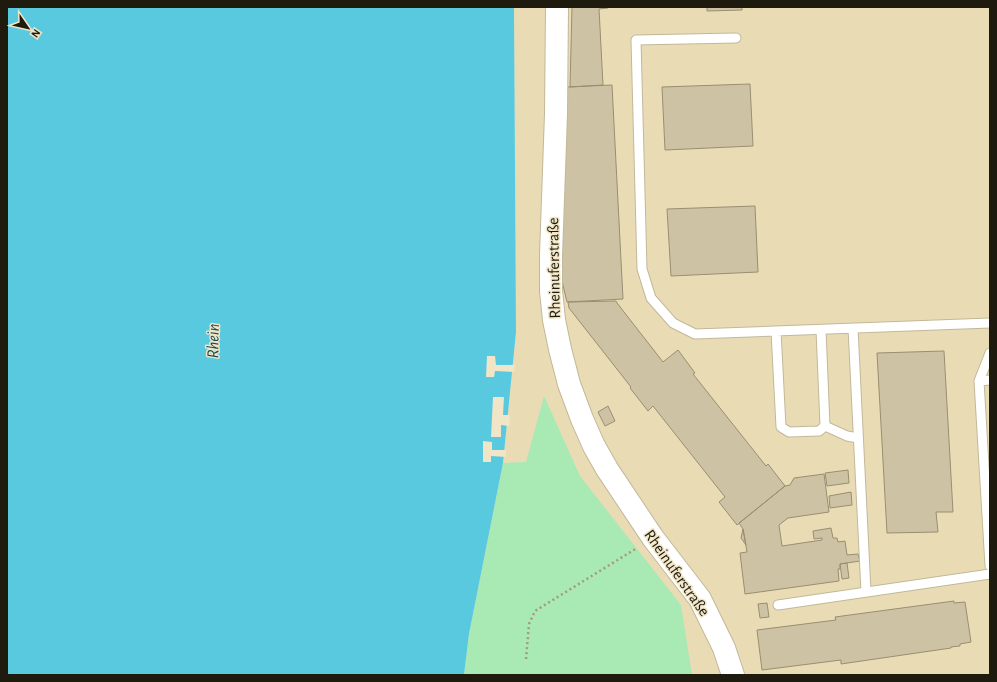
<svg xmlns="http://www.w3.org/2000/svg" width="997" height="682" viewBox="0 0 997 682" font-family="'Alegreya Sans',sans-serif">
  <rect width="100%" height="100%" fill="#f0e5c6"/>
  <path fill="#e9dcb5" d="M514 7H990V675H520L503 463 516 332Z"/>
  <path fill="#a9e9b4" d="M544 396 580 476 681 605 692 675H464L469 634 503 463 526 462Z"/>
  <path fill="#59c9df" d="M7 7H514L516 332 503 463 469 634 464 675H7Z"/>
  <path fill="#f0e5c6" d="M487 356H495L496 365H515L514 372 495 371 494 377H486Z
    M493 397H504L503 415H510L509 426 501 425V437H491Z
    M483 441 492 442V450H506V457L491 456V462H483Z"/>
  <path fill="#cdc3a4" stroke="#988e71" d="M572 7H608V8L599 9 603 85 570 87Z
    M707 7H742V10L707 11Z
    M750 84 753 146 665 150 662 87Z
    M612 85 623 299 567 302 561 277 567 87Z
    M755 206 758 272 671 276 667 209Z
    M616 301 617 303 663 362 678 350 695 373 693 374 766 466 768 464 785 486 737 525 719 502 725 497 653 406 648 411 630 388 631 387 569 308 568 302Z
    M944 351 953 512H936L938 532 887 533 877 353Z
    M608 406 615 421 605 426 598 412Z
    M848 470 849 483 827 486 825 473Z
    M824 474 829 512 788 518 779 525 782 546 822 540V538L814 539 813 531 831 528 833 538H837L838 542 845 541 847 555 858 554 860 561 840 564V569H838L839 581 745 594 740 553 747 552 743 529 739 523 785 486 790 485 794 478Z
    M851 492 852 505 830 508 829 496Z
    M743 529 746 545 741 538Z
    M847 563 849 578 842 579 840 564Z
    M954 601V603L965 602 971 642 960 644V646L951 647V648L841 664V660L762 670 757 630 836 620 835 617Z
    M767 603 769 617 760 618 758 604Z"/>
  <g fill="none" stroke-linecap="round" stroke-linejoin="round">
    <g stroke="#c2b899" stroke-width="11">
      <path id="service" d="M736 38 636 40 642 269 651 298 673 323 695 334 990 323
        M853 328 866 592
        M776 331 781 427 789 432 819 431 825 426 821 330
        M990 353 979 381 990 566
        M979 381 990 380
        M825 426 847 436 858 438
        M778 605 990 574"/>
    </g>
    <g stroke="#c2b899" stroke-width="24">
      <path id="tertiary" d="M557 7 556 114 551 255V291L554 320 560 349 569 384 582 419 594 446 607 469 653 538 700 599 724 648 733 675"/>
    </g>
    <path stroke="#a39a82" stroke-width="2.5" stroke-dasharray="2 3" stroke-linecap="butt" d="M526 659 529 624 535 611 637 548"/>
    <use href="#service" stroke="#fff" stroke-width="9"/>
    <use href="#tertiary" stroke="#fff" stroke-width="22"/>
  </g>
  <g text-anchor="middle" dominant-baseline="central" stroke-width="3" stroke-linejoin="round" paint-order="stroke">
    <g font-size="16" fill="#1e1a0e" stroke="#f0e5c6">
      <text transform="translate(554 268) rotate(-91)">Rheinuferstraße</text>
      <text transform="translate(677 573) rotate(55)">Rheinuferstraße</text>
    </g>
    <g font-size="17" font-style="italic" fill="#154751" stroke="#f0e5c6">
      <text transform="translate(213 341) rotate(-89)">Rhein</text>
    </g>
  </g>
  <rect width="997" height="682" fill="none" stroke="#1e1a0e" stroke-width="16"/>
  <g transform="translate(28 28) rotate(124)" stroke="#f0e5c6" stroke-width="3" paint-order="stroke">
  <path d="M0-3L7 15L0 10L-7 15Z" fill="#1e1a0e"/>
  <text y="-6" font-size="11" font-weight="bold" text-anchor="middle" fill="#1e1a0e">N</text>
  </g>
</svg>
